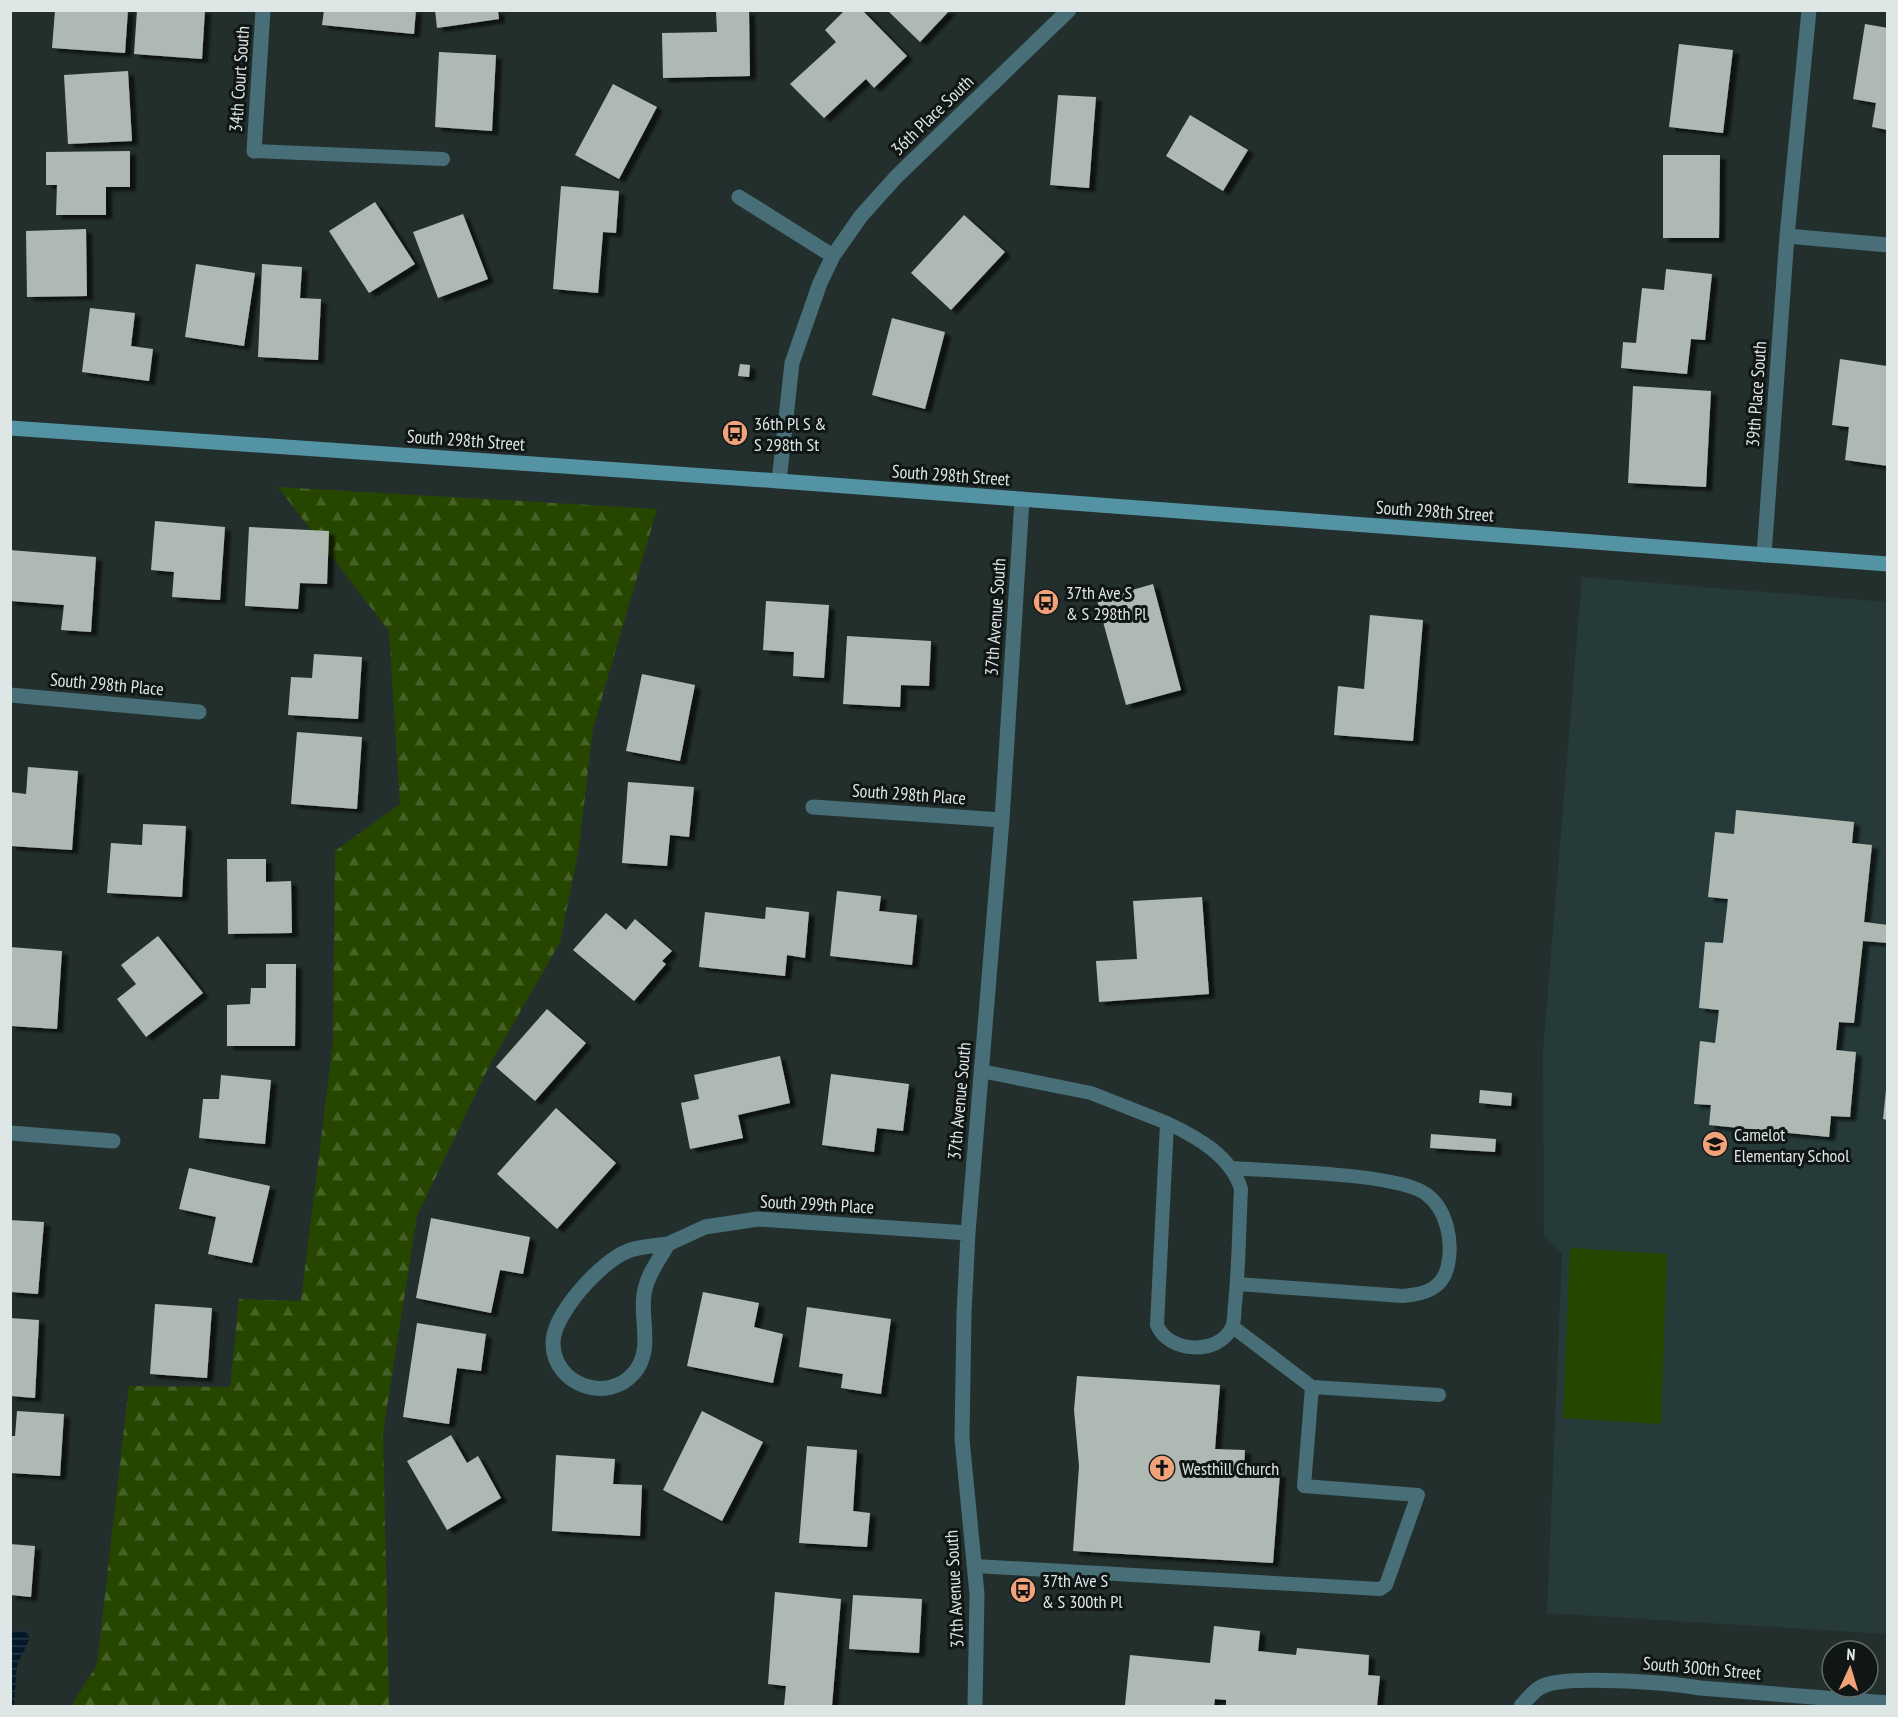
<svg xmlns="http://www.w3.org/2000/svg" width="1898" height="1717" viewBox="0 0 1898 1717" font-family="'PT Sans Narrow',sans-serif">
  <defs>
    <pattern id="forest-firs" width="22" height="20" patternUnits="userSpaceOnUse" patternTransform="scale(1.5)"><rect width="22" height="20" fill="#264600"/><path d="M5 1l3.5 6h-7zM16 11l3.5 6h-7z" fill="#456125"/></pattern>
    <pattern id="water-rules" width="6" height="5" patternUnits="userSpaceOnUse" patternTransform="scale(1.5)"><rect width="6" height="5" fill="#041828"/><path d="M0 2.5h6" fill="none" stroke="#283a47"/></pattern>
    <filter id="shadow"><feDropShadow dx="6" dy="4" stdDeviation="1.5" flood-color="#0009"/></filter>
  </defs>
  <rect width="100%" height="100%" fill="#232f2d"/>
  <path fill="#263a39" d="M1582 577 1887 602V1634L1547 1613 1562 1253 1544 1236 1543 1051Z"/>
  <path fill="#264600" d="M1570 1248 1667 1254 1661 1424 1563 1418Z"/>
  <path fill="url(#forest-firs)" d="M278 487 657 509 593 728 579 847 560 942 489 1066 417 1216 383 1432 389 1706H71L97 1665 129 1386 230 1387 239 1299 301 1301 333 1042 335 851 400 804 389 631Z"/>
  <path fill="url(#water-rules)" d="M24 1630 30 1638 17 1665 14 1706H11V1632Z"/>
  <path fill="#adb9b2" filter="url(#shadow)" d="M55 10H128L125 53 52 48Z
    M137 10H205L202 59 134 54Z
    M324 10H416L414 34 322 25Z
    M435 10H498L499 19 437 28Z
    M845 10H862L907 56 874 88 866 79 824 118 790 84 836 42 825 30Z
    M887 10H950L920 42Z
    M749 11 750 76 663 78 662 33 717 32 716 12Z
    M1865 24 1888 28V130L1872 127 1876 103 1853 99Z
    M1679 44 1733 50 1723 133 1669 127Z
    M439 52 496 55 492 131 435 127Z
    M128 71 132 141 68 144 64 75Z
    M613 84 657 107 619 179 575 155Z
    M1058 95 1096 97 1089 188 1050 185Z
    M1190 115 1248 150 1223 191 1166 156Z
    M130 151V187H106V215H56L57 185H46V152Z
    M1663 155H1720L1719 238H1663Z
    M561 186 619 191 616 233 603 232 598 293 553 289Z
    M375 202 415 264 369 293 329 231Z
    M463 214 488 279 438 298 413 232Z
    M964 215 1005 252 951 310 911 273Z
    M86 229 87 296 27 297 26 231Z
    M196 264 255 273 244 346 185 337Z
    M262 264 302 267 300 298 321 299 318 360 258 357Z
    M1666 269 1712 274 1705 340 1691 339 1687 374 1621 368 1623 342 1636 343 1642 288 1664 290Z
    M90 308 135 313 131 346 153 349 149 381 82 372Z
    M892 318 945 332 925 409 872 395Z
    M1840 359 1887 366 1888 466 1845 460 1849 427 1832 425Z
    M740 364 750 365 749 377 738 376Z
    M1633 386 1711 391 1706 487 1628 483Z
    M155 521 225 527 220 600 172 597 174 572 151 570Z
    M249 527 329 531 327 584 300 583 298 609 245 606Z
    M10 550 96 557 91 632 61 630 64 605 10 601Z
    M1153 584 1181 690 1126 705 1097 600Z
    M766 601 829 605 824 678 793 676 794 652 763 650Z
    M1370 615 1423 620 1413 741 1334 735 1338 686 1364 689Z
    M847 636 931 641 929 686 901 685 900 707 843 704Z
    M314 654 362 657 358 719 288 715 291 677 312 678Z
    M642 674 695 685 680 761 626 751Z
    M297 732 362 737 357 809 291 804Z
    M28 767 78 771 72 850 10 846V792L26 794Z
    M628 782 694 787 689 837 670 835 667 866 622 863Z
    M1736 810 1854 822 1852 843 1872 845 1864 922 1888 925V943L1863 941 1854 1023 1839 1022 1836 1050 1856 1052 1850 1117 1831 1116 1829 1137 1709 1125 1711 1105 1694 1104 1700 1041 1715 1043 1719 1010 1699 1008 1705 942 1723 943 1728 899 1708 897 1715 832 1734 834Z
    M143 824 186 826 182 897 107 893 111 843 142 845Z
    M227 859H266V882L291 881 292 933 228 934Z
    M837 891 881 896 879 911 917 915 912 965 830 956Z
    M1202 897 1209 994 1099 1002 1096 961 1137 959 1133 901Z
    M766 907 809 912 805 958 787 955 785 976 699 967 705 912 765 919Z
    M606 913 626 930 635 919 672 951 662 961 666 964 634 1001 573 950Z
    M158 936 203 993 146 1037 117 999 136 984 121 965Z
    M10 947 62 951 57 1029 10 1026Z
    M266 964H296L295 1046H227V1005L250 1004 251 988H266Z
    M547 1009 586 1043 535 1101 496 1067Z
    M780 1056 790 1103 738 1115 743 1138 690 1149 681 1103 699 1099 694 1075Z
    M831 1074 909 1084 903 1131 877 1128 874 1152 822 1145Z
    M221 1075 271 1080 265 1144 199 1138 203 1099H219Z
    M1480 1090 1512 1093 1511 1106 1479 1103Z
    M1886 1090H1888V1120L1883 1119Z
    M556 1108 616 1163 557 1229 497 1174Z
    M1431 1134 1496 1139 1495 1152 1430 1148Z
    M189 1168 270 1186 252 1263 208 1254 216 1217 179 1209Z
    M431 1218 530 1237 523 1274 500 1270 491 1313 416 1298Z
    M10 1220 44 1222 38 1294 10 1292Z
    M703 1292 759 1303 754 1327 783 1334 773 1383 687 1366Z
    M155 1304 212 1308 207 1378 150 1374Z
    M807 1307 891 1319 881 1394 841 1388 843 1374 799 1367Z
    M10 1318 39 1320 35 1398 10 1396Z
    M417 1323 486 1334 481 1371 457 1368 449 1424 403 1417Z
    M1077 1376 1220 1385 1215 1449 1245 1450 1244 1470 1280 1473 1273 1563 1073 1551 1079 1466 1074 1410Z
    M17 1411 64 1414 60 1476 10 1473V1436H15Z
    M702 1411 763 1442 722 1521 663 1490Z
    M451 1435 467 1463 478 1456 501 1498 447 1530 407 1461Z
    M807 1446 857 1450 853 1511 870 1513 867 1547 799 1543Z
    M556 1455 615 1459 613 1484 642 1485 640 1536 552 1531Z
    M10 1544 35 1546 31 1597 10 1595Z
    M775 1592 841 1599 832 1706H784L786 1686 768 1684Z
    M853 1595 922 1599 919 1653 849 1649Z
    M1214 1626 1260 1631 1258 1651 1296 1655 1297 1648 1369 1655 1368 1675 1380 1676 1377 1706H1226V1700L1215 1699 1214 1706 1125 1705 1130 1655 1210 1663Z"/>
  <g fill="none" stroke-linecap="round" stroke-linejoin="round">
    <path stroke="#486e78" stroke-width="14" d="M254 151 443 159
      M981 1071 1091 1093 1167 1123 1157 1325C1168 1353 1219 1356 1232 1327 1235 1321 1234 1311 1235 1304 1239 1266 1239 1227 1241 1189 1231 1156 1197 1137 1167 1123
      M1231 1168C1272 1171 1398 1173 1426 1194 1447 1209 1453 1241 1448 1265 1443 1289 1425 1294 1403 1296L1237 1284
      M1233 1327 1312 1387
      M975 1566 1380 1589 1386 1585 1418 1495 1304 1486 1312 1387 1439 1395"/>
    <path stroke="#486e78" stroke-width="15" d="M254 151 263 10
      M739 197 833 256
      M1787 236 1888 245
      M779 481 792 363 820 283 833 256 861 216 896 177 1069 10
      M1764 555 1787 236 1809 10
      M10 695 199 712
      M813 807 1002 820
      M10 1133 113 1141
      M668 1244C660 1258 649 1272 645 1289 638 1317 655 1348 634 1373 607 1404 554 1385 553 1344 552 1315 601 1261 628 1251 639 1246 656 1246 668 1244Z
      M668 1244 705 1227 758 1219 968 1233
      M975 1706 977 1594 962 1439 964 1313 968 1233 1002 820 1022 499
      M1521 1706C1527 1700 1533 1691 1541 1687 1563 1674 1672 1683 1700 1688L1888 1703"/>
    <path stroke="#5393a3" stroke-width="15" d="M10 428 779 481 1888 564"/>
  </g>
  <defs>
    <g id="bus-disc" transform="scale(1.35)"><circle r="9.5" fill="#f0a278" stroke="#101615"/><path d="M-5-6H5V4H4V6H2V4H-2V6H-4V4H-5ZM-3.5-4V0h7V-4ZM-3.5 1.2v1.5H-2V1.2ZM2 1.2v1.5H3.5V1.2Z" fill="#111"/></g>
    <g id="school-disc" transform="scale(1.35)"><circle r="9.5" fill="#f0a278" stroke="#101615"/><path d="M0-5L7-2L0 1L-7-2ZM-4 1L0 2.5L4 1V4Q0 6-4 4Z" fill="#111"/></g>
    <g id="church-disc" transform="scale(1.35)"><circle r="9.5" fill="#f0a278" stroke="#101615"/><path d="M-1.2-6h2.4v3.5h3.3v2.4h-3.3V6h-2.4V-.1h-3.3v-2.4h3.3Z" fill="#111"/></g>
  </defs>
  <g fill-rule="evenodd">
    <use href="#bus-disc" x="735" y="433"/>
    <use href="#bus-disc" x="1046" y="602"/>
    <use href="#school-disc" x="1715" y="1144"/>
    <use href="#church-disc" x="1162" y="1468"/>
    <use href="#bus-disc" x="1023" y="1590"/>
  </g>
  <g text-anchor="middle" dominant-baseline="central" stroke-width="6" stroke-linejoin="round" paint-order="stroke">
    <g font-size="18" fill="#dfe7e6" stroke="#101615">
      <text transform="translate(239 79) rotate(-86)">34th Court South</text>
      <text transform="translate(932 115) rotate(-44)">36th Place South</text>
      <text transform="translate(1756 394) rotate(-86)">39th Place South</text>
      <text transform="translate(466 440) rotate(4)">South 298th Street</text>
      <text transform="translate(951 475) rotate(4)">South 298th Street</text>
      <text transform="translate(1435 511) rotate(4)">South 298th Street</text>
      <text transform="translate(995 617) rotate(-86)">37th Avenue South</text>
      <text transform="translate(107 684) rotate(5)">South 298th Place</text>
      <text transform="translate(909 794) rotate(4)">South 298th Place</text>
      <text transform="translate(959 1101) rotate(-85)">37th Avenue South</text>
      <text transform="translate(817 1204) rotate(3)">South 299th Place</text>
      <text transform="translate(954 1589) rotate(-93)">37th Avenue South</text>
      <text transform="translate(1702 1668) rotate(5)">South 300th Street</text>
    </g>
    <g font-size="18" fill="#dfe7e6" stroke="#101615" text-anchor="start">
      <text x="754" y="423">36th Pl S &amp;<tspan x="754" dy="21">S 298th St</tspan></text>
      <text x="1066" y="592">37th Ave S<tspan x="1066" dy="21">&amp; S 298th Pl</tspan></text>
      <text x="1734" y="1134">Camelot<tspan x="1734" dy="21">Elementary School</tspan></text>
      <text x="1182" y="1468">Westhill Church</text>
      <text x="1042" y="1580">37th Ave S<tspan x="1042" dy="21">&amp; S 300th Pl</tspan></text>
    </g>
  </g>
  <rect width="1898" height="1717" fill="none" stroke="#dfe7e6" stroke-width="24"/>
  <g transform="translate(1850 1669) rotate(4)"><circle r="28" fill="#101615" stroke="#636a69" stroke-width="1.5"/>
  <path d="M0-4.5L10 22L0 15L-10 22Z" fill="#f0a278"/>
  <text y="-9" font-size="16" font-weight="bold" text-anchor="middle" fill="#dfe7e6">N</text>
  </g>
</svg>
